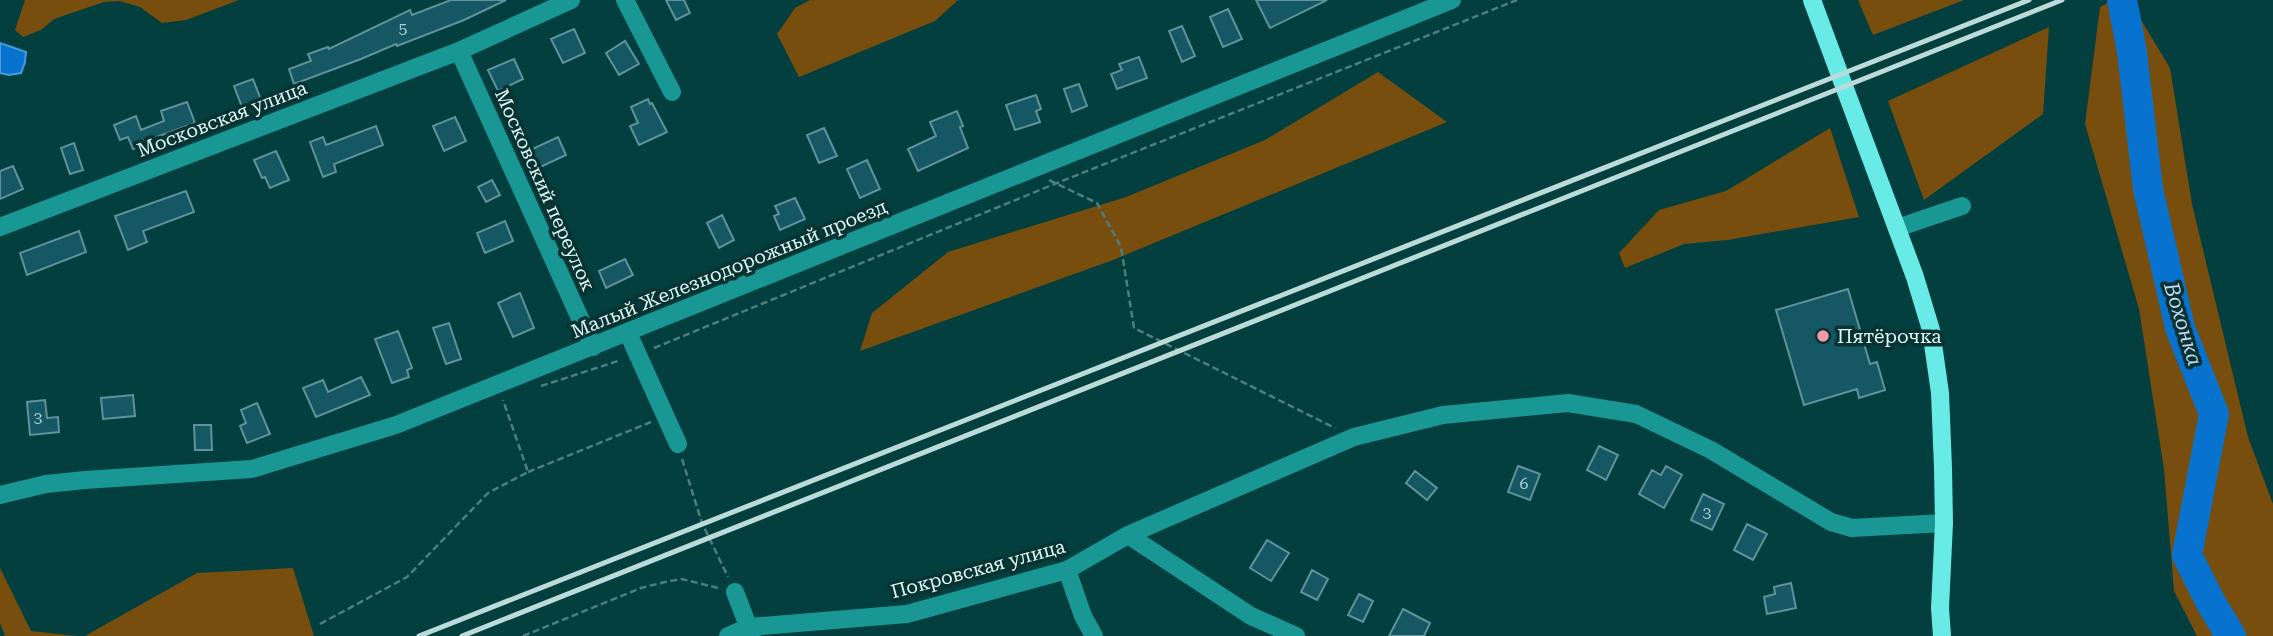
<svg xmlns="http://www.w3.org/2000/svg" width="2273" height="636" viewBox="0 0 2273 636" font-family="'Roboto Serif',serif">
  <rect width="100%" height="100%" fill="#023f3e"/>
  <path fill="#774e0d" d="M25 0H239L186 20 162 23 140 7 119 1 104 2 54 19 41 30 23 37 15 30Z
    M810 0H958L935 21 799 77 777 34 795 8Z
    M1858 0H1964L1873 35Z
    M2113 0H2129L2170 68 2192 204 2248 437 2273 504V636H2197L2174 591 2164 469 2139 309 2085 124 2100 7Z
    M2049 27 2043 114 1924 200 1888 101Z
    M1378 72 1447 122 1113 260 860 351 872 313 948 252 1126 197 1265 140Z
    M1830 128 1859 217 1728 240 1684 244 1625 268 1619 253 1659 210 1726 191Z
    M0 568 31 631 77 636H5L0 623Z
    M293 568 314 636H85L197 573Z"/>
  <path fill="#0773ce" stroke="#479bda" stroke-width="2" d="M0 43 26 52 25 62 21 73 9 75 0 73Z"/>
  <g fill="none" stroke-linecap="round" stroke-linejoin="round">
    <path stroke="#0773ce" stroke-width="30" d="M2122 0 2132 52 2148 189 2180 328 2214 414 2187 555 2211 603 2231 636"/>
  </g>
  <path fill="#155763" stroke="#60929c" stroke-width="2" d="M451 0H506L464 20 397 46 396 44 361 59 294 84 289 69 311 61 308 54 328 47 329 49 410 10 412 15Z
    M666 0H684L690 13 676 20Z
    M1256 0H1327L1270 28Z
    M1228 9 1242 39 1223 47 1210 17Z
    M1182 26 1195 56 1182 62 1169 31Z
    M574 29 585 53 563 63 551 39Z
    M625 41 639 64 619 75 606 53Z
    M1139 57 1147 78 1117 89 1111 74 1122 70 1119 64Z
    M514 59 523 79 498 91 488 70Z
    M253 79 261 100 242 107 234 86Z
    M1079 84 1087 106 1072 112 1064 89Z
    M1036 95 1041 109 1036 111 1040 122 1015 130 1006 105Z
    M648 99 650 104 652 103 667 132 639 145 630 126 638 123 631 107Z
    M187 102 195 123 159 136 160 138 133 149 128 137 120 140 114 125 136 116 141 130 164 121 161 111Z
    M957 111 963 126 960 127 968 148 918 171 908 149 936 136 930 122Z
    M455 117 466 141 444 151 433 126Z
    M376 126 383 145 334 164 336 172 323 177 310 142 323 137 326 145Z
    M824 128 837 156 819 163 807 135Z
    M558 137 566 155 534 170 526 152Z
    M74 143 83 170 70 174 61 148Z
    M276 151 289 180 270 188 265 177 262 178 254 160Z
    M867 160 880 189 860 198 847 169Z
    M13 166 23 189 0 199V171Z
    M492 180 500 195 486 202 478 187Z
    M186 191 194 212 143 231 147 242 128 250 115 216Z
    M795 198 805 219 780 230 774 216 779 214 775 206Z
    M722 215 734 240 719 248 707 223Z
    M505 221 513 241 485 253 477 233Z
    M79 231 86 252 27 275 20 253Z
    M625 259 633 275 606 288 599 271Z
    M1848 289 1870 364 1877 362 1885 390 1859 398 1857 389 1804 405 1776 310Z
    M520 293 534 328 513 337 498 303Z
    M449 323 461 359 446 364 433 328Z
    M398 331 412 368 407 370 409 377 392 383 375 339Z
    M361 377 370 395 316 417 303 388 323 380 328 392Z
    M133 395 135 416 103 419 101 398Z
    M45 400 47 418 58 417 59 432 30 435 27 402Z
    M257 403 270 434 247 443 240 426 246 423 241 410Z
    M194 425H211L212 450H195Z
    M1599 446 1618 455 1606 480 1587 470Z
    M1518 466 1540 474 1530 500 1508 492Z
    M1666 466 1682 475 1664 508 1639 494 1652 470 1661 475Z
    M1415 471 1437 488 1427 500 1406 483Z
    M1703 494 1724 504 1712 530 1691 520Z
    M1747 524 1767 534 1753 560 1734 550Z
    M1267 540 1289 553 1271 581 1250 568Z
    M1312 570 1328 579 1317 600 1301 592Z
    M1791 583 1796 608 1767 614 1764 597 1775 594 1774 587Z
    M1359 594 1373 601 1363 622 1348 615Z
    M1403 609 1430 623 1424 636H1389Z"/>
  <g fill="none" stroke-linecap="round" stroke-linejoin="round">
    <path stroke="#4d7e7d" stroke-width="2.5" stroke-dasharray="7 3.5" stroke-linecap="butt" d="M1049 180 1097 203 1121 247 1134 328 1335 428
      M654 348 1057 183 1517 0
      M541 386 621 360
      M682 459 702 523 728 577
      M528 472 651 422
      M320 624 407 577 488 493 528 472 503 400
      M523 636 641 588 665 582 682 579 718 588"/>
    <path stroke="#189794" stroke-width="18" d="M625 0 672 92
      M459 51 593 347
      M0 227 459 51 571 0
      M1897 228 1962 206
      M628 333 678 444
      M0 495 46 484 85 480 252 469 396 425 1452 0
      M1128 535 1251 616 1296 636
      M1067 570 1083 616 1094 636
      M735 592 752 636
      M728 636 749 627 907 614 1067 570 1128 535 1354 437 1443 415 1568 403 1636 414 1711 450 1831 522 1852 528 1944 523"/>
    <path stroke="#68eae6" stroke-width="18" d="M1812 0 1915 277 1931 330 1940 393 1943 468 1944 523 1940 608 1942 636"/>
    <path stroke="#badbd9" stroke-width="5" d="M419 636 2029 0
      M462 636 2062 0"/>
  </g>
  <circle fill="#f49aa5" stroke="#093332" stroke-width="2.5" cx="1823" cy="336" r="7"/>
  <g text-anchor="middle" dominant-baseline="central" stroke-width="7" stroke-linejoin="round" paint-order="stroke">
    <g font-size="16" fill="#abd0d1">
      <text x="403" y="28">5</text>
      <text x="38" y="417">3</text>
      <text x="1524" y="483">6</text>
      <text x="1707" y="512">3</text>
    </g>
    <g font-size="19" fill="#ddf8f6" stroke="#093332">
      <text transform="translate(222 119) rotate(-21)">Московская улица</text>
      <text transform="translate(545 190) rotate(66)">Московский переулок</text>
      <text transform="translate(729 269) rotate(-22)">Малый Железнодорожный проезд</text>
      <text transform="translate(978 569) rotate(-15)">Покровская улица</text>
    </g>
    <g font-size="19" fill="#ddf8f6" stroke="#093332" text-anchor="start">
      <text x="1837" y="336">Пятёрочка</text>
    </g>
    <g font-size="21" font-style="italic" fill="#c2d6ed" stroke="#093332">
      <text transform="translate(2183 324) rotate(73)">Вохонка</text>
    </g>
  </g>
</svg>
